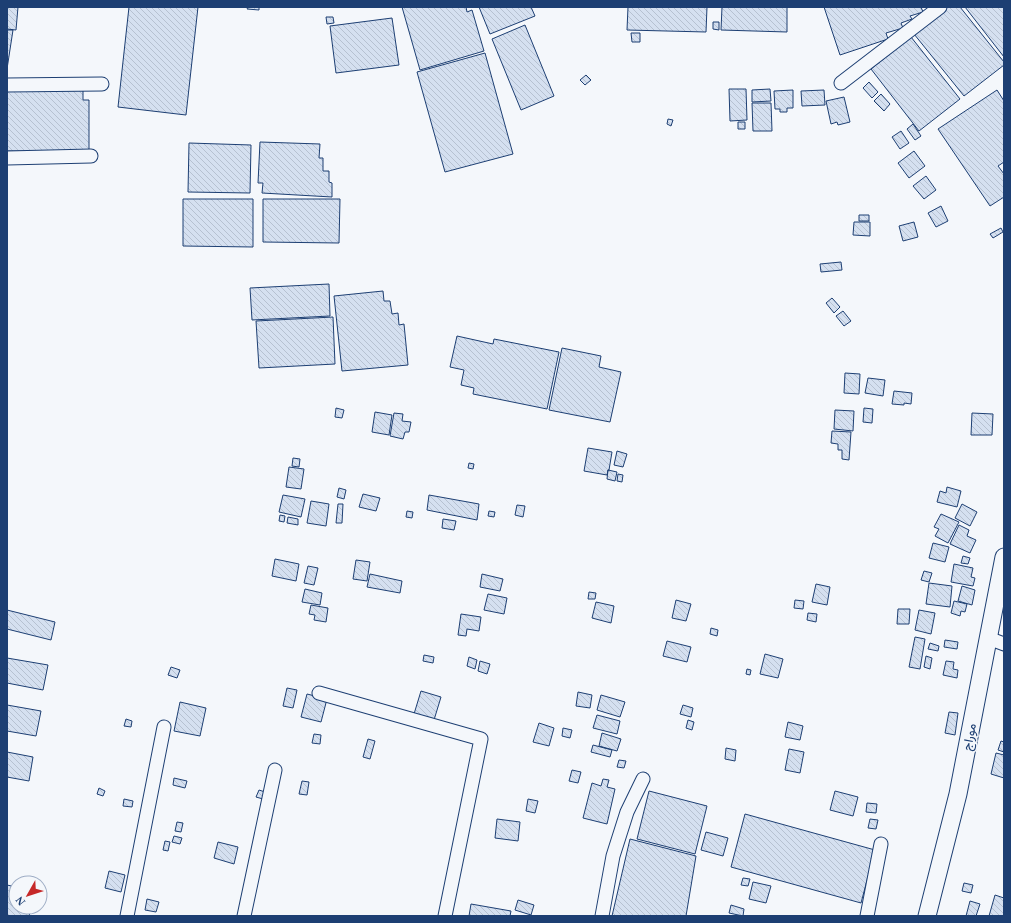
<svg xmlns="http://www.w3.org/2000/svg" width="1011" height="923" viewBox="0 0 1011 923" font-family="'Times New Roman',Vazirmatn,serif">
  <defs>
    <pattern id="building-back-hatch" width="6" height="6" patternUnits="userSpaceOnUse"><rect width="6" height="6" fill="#d5e0f0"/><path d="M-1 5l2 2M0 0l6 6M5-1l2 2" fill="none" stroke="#b6c1d1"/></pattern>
  </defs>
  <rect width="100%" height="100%" fill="#f4f7fb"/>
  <path fill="url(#building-back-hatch)" stroke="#1d3f73" d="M7 7H18L16 30 7 29Z
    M129 7H198L186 115 118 107Z
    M248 7H259V10L247 9Z
    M402 7H466L467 12 472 10 484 51 420 70Z
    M479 7H531L535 16 490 34Z
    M628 7H707L706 32 627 30Z
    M722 7H787V32L721 30Z
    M824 7H921L923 12 910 16 912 19 901 23 903 28 886 33 888 39 840 55Z
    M947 7H960L1004 62V65L964 96 914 34Z
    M965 7H1004V57Z
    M326 17H333L334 23 327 24Z
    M392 18 399 65 336 73 330 26Z
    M713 22H719V30L713 29Z
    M525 25 554 96 521 110 492 39Z
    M7 30H13L7 69Z
    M631 33H640V42H632Z
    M911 37 960 99 919 131 871 69Z
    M485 53 513 154 445 172 417 72Z
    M586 75 591 80 585 85 580 80Z
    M869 82 878 92 872 98 863 88Z
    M7 88 83 89V100H89V152L7 151Z
    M729 89H746L747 120 730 121Z
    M770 89 771 101 752 102V90Z
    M793 90V108H787V112H780V109H775L774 91Z
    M824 90 825 105 802 106 801 91Z
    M997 90 1004 101V162L998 166 1004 174V197L990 206 938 129Z
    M881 94 890 104 884 111 874 101Z
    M844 97 850 122 838 125 837 122 831 124 826 101Z
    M752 103H771L772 131H753Z
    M668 119 673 120 671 126 667 124Z
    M738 122H745V129H738Z
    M913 124 921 136 915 140 907 129Z
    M901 131 909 143 900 149 892 137Z
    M260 142 320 144 319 158H323V171H329V182L332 183V197L262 193 263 183H258Z
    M189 143 251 145 250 193 188 192Z
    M914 151 925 166 909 178 898 163Z
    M926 176 936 190 924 199 913 186Z
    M183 199H253V247L183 246Z
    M263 199H340L339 243 263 242Z
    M941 206 948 221 936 227 928 213Z
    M859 215H869V221H859Z
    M854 222H870V236L853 235Z
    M914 222 918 237 903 241 899 226Z
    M1001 228 1003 232 993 238 990 234Z
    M841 262 842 270 821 272 820 264Z
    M329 284 330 316 252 320 250 288Z
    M383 291 384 301H390L392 314 398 313 399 325 404 324 408 365 342 371 334 296Z
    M832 298 840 307 834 313 826 303Z
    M843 311 851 321 844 326 836 316Z
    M333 317 335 364 259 368 256 321Z
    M457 336 493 344 494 339 559 352 547 409 473 394 474 388 461 385 464 370 450 367Z
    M562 348 601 356 599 367 621 372 610 422 549 410Z
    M845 373 860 374 859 394 844 393Z
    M868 378 885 380 883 396 865 393Z
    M894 391 912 393 911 404 904 403V405L892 404Z
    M336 408 344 410 342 418 335 417Z
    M864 408 873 409 872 423 863 422Z
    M835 410 854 411 853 431 834 429Z
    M375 412 392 415 389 435 372 432Z
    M394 413 403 414 402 421 411 422 409 432H405L403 439 390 436Z
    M972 413 993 414 992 435H971Z
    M832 431 851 432 849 460 842 459V450H838V444L831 443Z
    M588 448 612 452 609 470H608L607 475 584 471Z
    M617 451 627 454 623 467 614 465Z
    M293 458 300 459 299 467 292 466Z
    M469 463 474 464 473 469 468 468Z
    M289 467 304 469 301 489 286 487Z
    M608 470 617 472 615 481 607 479Z
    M618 474 623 475 622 482 617 481Z
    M947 487 961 491 957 507 937 502 940 491 946 493Z
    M339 488 346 490 344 499 337 497Z
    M363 494 380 498 376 511 359 507Z
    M283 495 305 499 301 517 279 512Z
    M429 495 479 504 477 520 427 510Z
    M311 501 329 504 326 526 307 523Z
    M338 504H343L342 523H336Z
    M962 504 977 512 970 526 955 518Z
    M517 505 525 506 523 517 515 515Z
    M407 511 413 512 412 518 406 517Z
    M489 511 495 512 494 517 488 516Z
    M941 514 959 522 948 543 935 536 939 529 934 527Z
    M280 515 285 516 284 522 279 521Z
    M288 517 298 519V525L287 523Z
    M443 519 456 521 454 530 442 528Z
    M959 525 969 530 967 536 976 540 970 553 950 544Z
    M933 543 949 547 945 562 929 558Z
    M963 556 970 558 968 564 961 563Z
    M275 559 299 564 296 581 272 576Z
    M356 560 370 562 367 581 353 579Z
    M954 564 973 568 971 577 975 578 973 586 951 582Z
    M308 566 318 568 314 585 304 583Z
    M924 571 932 573 929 582 921 580Z
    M370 574 402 581 400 593 367 587Z
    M482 574 503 579 500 591 480 587Z
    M929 583 952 586 950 607 926 604Z
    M816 584 830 587 827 605 812 602Z
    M962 586 975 590 972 605 958 601Z
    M305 589 322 593 320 605 302 602Z
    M589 592 596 593 595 599H588Z
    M488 594 507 598 504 614 484 610Z
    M676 600 691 604 686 621 672 618Z
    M795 600 804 601 803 609 794 608Z
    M954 601 967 604 965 612 961 611 960 616 951 613Z
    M596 602 614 606 611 623 592 618Z
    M311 605 328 608 326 622 314 620 315 615 309 614Z
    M898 609H910L909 624H897Z
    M7 610 55 622 51 640 7 629Z
    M919 610 935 613 931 634 915 630Z
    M808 613 817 614 816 622 807 620Z
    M461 614 481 617 479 631 467 629 466 636 458 635Z
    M711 628 718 630 717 636 710 634Z
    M915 637 925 639 920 669 909 667Z
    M945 640 958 642 957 649 944 647Z
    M667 641 691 647 687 662 663 656Z
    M930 643 939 646 938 651 928 649Z
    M765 654 783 659 778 678 760 674Z
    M424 655 434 657 433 663 423 661Z
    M926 656 932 658 930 669 924 667Z
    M469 657 477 660 475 669 467 666Z
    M7 658 48 665 43 690 7 683Z
    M480 661 490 664 487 674 478 671Z
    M946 661 954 662 953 669 958 670 957 678 943 675Z
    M171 667 180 670 177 678 168 675Z
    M747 669 751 670 750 675 746 674Z
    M287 688 297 690 293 708 283 706Z
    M421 691 441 697 434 720 414 714Z
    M578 692 592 695 590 708 576 706Z
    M307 694 327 699 321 722 301 717Z
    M601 695 625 702 620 717 597 710Z
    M180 702 206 708 200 736 174 731Z
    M7 705 41 711 36 736 7 731Z
    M683 705 693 708 691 717 680 714Z
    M949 712 958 713 955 735 945 733Z
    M597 715 620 721 617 734 593 728Z
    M126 719 132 721 131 727 124 726Z
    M688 720 694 722 692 730 686 728Z
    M788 722 803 726 800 740 785 737Z
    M539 723 554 728 549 746 533 742Z
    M563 728 572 730 570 738 562 736Z
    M602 733 621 739 617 751 599 746Z
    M314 734 321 735 320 744 312 743Z
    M368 739 375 741 370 759 363 757Z
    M1001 741 1004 742V752L998 750Z
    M593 745 612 750 610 757 591 752Z
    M726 748 736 750 735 761 725 759Z
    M789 749 804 752 800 773 785 770Z
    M7 752 33 757 29 781 7 777Z
    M996 753 1004 755V778L991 774Z
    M619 760 626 761 624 768 617 767Z
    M572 770 581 772 578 783 569 781Z
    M174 778 187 781 185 788 173 785Z
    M603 779 609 780 607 787 615 789 607 824 583 818 592 783 601 786Z
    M302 781 309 782 307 795 299 794Z
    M99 788 105 791 103 796 97 794Z
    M259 790 265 792 263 799 256 797Z
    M649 791 707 806 695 854 637 839Z
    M835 791 858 797 853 816 830 810Z
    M124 799 133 801 132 807 123 806Z
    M528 799 538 801 535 813 526 811Z
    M867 803 877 804 876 813 866 812Z
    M745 814 875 850 861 903 731 867Z
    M497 819 520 822 518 841 495 838Z
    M870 819 878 820 876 829 868 828Z
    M177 822 183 823 181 832 175 831Z
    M706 832 728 838 723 856 701 850Z
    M174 836 182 838 180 844 172 842Z
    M630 839 696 856 686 916H612Z
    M165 841 170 842 168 851 163 850Z
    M218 842 238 847 234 864 214 858Z
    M109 871 125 875 121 892 105 888Z
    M743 878 750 879 748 886 741 885Z
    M753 882 771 886 766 903 749 899Z
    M964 883 973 885 971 893 962 891Z
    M7 885 16 887V907H32L29 916H31H7Z
    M995 895 1004 898V916H989Z
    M147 899 159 902 156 912 145 910Z
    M518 900 534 905 531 915 515 910Z
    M970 901 980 904 976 916H966Z
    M471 904 511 911 510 916H469Z
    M731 905 744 909 743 916 729 913Z"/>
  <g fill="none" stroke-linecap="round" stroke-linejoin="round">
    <g stroke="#1d3f73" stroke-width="15">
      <path id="minor" d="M841 83 940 7
        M7 85 102 84
        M7 158 91 156
        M988 638 1004 644
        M319 693 481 739 445 916
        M127 916 164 727
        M244 916 275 770
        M602 916 613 856 627 812 643 779
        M867 916 881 844"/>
    </g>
    <g stroke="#1d3f73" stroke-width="19">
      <path id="major" d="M927 916 958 794 1004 557"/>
    </g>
    <use href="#minor" stroke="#f4f7fb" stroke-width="13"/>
    <use href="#major" stroke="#f4f7fb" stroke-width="17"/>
  </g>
  <g text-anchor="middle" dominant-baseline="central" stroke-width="3" stroke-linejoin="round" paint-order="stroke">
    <g font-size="13" fill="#1d3f73" stroke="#f4f7fb">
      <text transform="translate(969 737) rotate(-79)">موراج</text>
    </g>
  </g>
  <rect width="1011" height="923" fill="none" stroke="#1d3f73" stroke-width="16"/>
  <g transform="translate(28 895) rotate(231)"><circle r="19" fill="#f4f7fb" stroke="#9eadc5"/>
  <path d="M0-3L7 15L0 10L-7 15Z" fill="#c62828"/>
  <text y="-6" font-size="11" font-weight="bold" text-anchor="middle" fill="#1d3f73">N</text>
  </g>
</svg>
